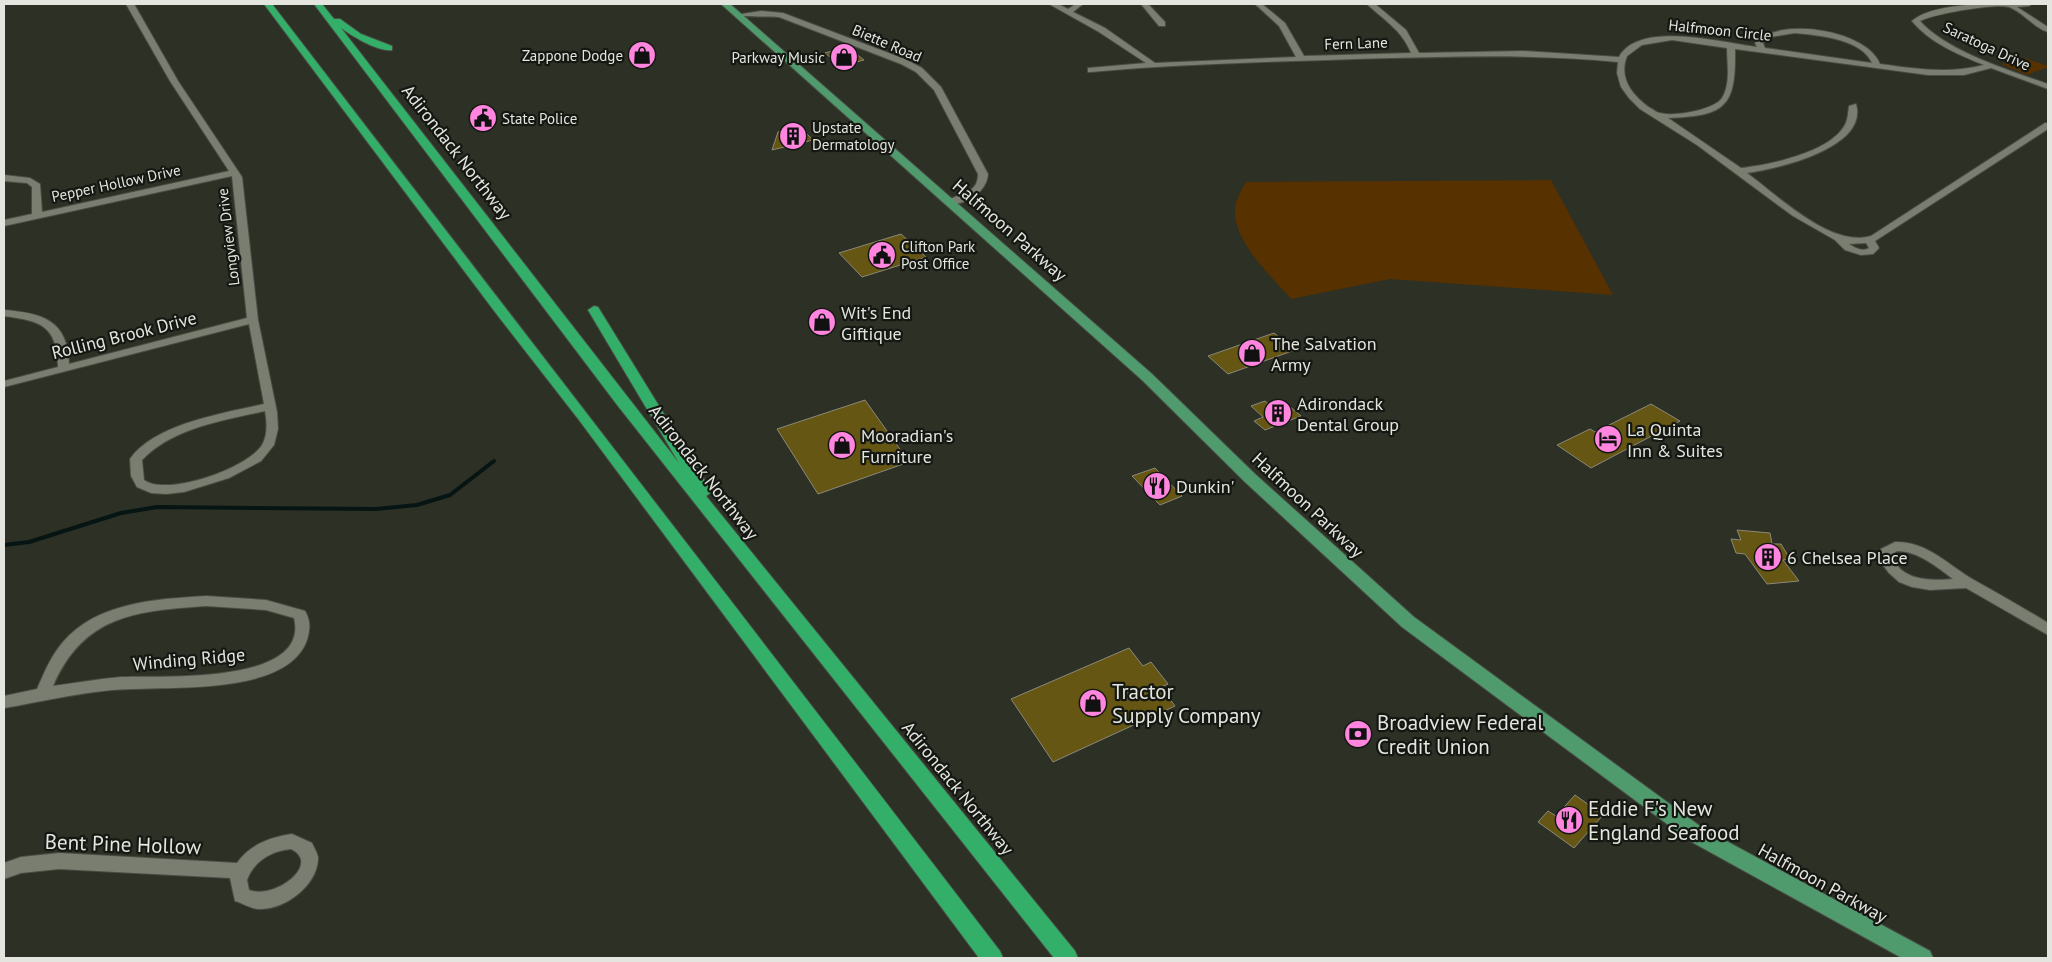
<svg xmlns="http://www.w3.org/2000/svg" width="2052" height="962" viewBox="0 0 2052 962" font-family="'PT Sans',sans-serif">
  <rect width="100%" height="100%" fill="#2c3025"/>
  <path fill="#573100" d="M2025 58 2048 66V67L2027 75 2001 64Z
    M1551 180 1613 295 1390 279 1291 299C1271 275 1232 242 1235 207 1236 199 1242 189 1246 182Z"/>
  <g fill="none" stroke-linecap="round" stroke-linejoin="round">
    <path stroke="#061513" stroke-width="4" d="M4 545 29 542 121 513 157 507 376 509 417 505 450 495 494 461"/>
  </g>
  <path fill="#655613" stroke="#8b887b" d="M847 47 864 60 841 66 825 53Z
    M791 128 795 132 803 130 813 140 772 150 778 132Z
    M901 234 926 257 862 277 839 253Z
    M1274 333 1295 350 1228 374 1208 356Z
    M865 400 909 462 818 494 777 429Z
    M1265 401 1276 410 1288 405 1301 416 1265 430 1254 421 1263 417 1251 406Z
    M1651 404 1680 421 1591 468 1557 445 1590 429 1595 432Z
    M1155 468 1182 496 1160 505 1132 476Z
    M1737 530 1770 533 1772 544H1781L1790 559 1783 560 1799 581 1767 584 1745 554 1736 553 1731 539 1741 540Z
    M1129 648 1143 666 1151 662 1168 684 1161 687 1175 706 1053 762 1011 699Z
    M1575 795 1603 815 1574 848 1538 822 1548 811 1556 816Z"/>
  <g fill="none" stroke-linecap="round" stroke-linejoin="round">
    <g stroke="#4a4d44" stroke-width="2">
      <path id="minor" d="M126 4H134L178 81 242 177 258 320 277 412 278 429 274 445 261 461 229 478 184 492 166 494 151 493 137 487 131 476 130 459C154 424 224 413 264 404L249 324 4 387V381L58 367C57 325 41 321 4 316V310C42 313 68 320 69 364L247 318 232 176 4 226V220L32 214V187L27 183 4 181V175L30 178 40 184 42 212 229 171 170 81ZM265 411C267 422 268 435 262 445 248 468 167 497 144 480L142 460C172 428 224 420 265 411Z
        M1049 4H1058L1068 9 1076 4H1083L1073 12 1105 28 1155 63 1296 57 1279 26 1255 4H1262L1285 23 1304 56 1411 53C1402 30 1384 20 1367 4H1375L1406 30 1419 53 1523 51 1619 57C1639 20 1723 43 1757 47L1755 43C1779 16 1867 30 1880 64 1916 69 1949 74 1984 65 1959 55 1930 43 1912 21 1935 1 2002 4 2032 4L2029 6 2017 7 2048 27V32C2034 28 2023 12 2009 7 1995 3 1933 14 1920 21 1946 51 2011 71 2048 84V89L1991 68 1964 75H1928L1735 49C1736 107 1726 116 1668 118L1741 168C1769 165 1826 153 1843 128 1848 122 1848 113 1849 106L1856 104C1869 148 1777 169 1747 173 1777 195 1831 248 1871 236L2045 123H2048V129L1875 241 1879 248 1873 254 1861 255 1845 250 1835 240 1793 216 1697 145 1640 109 1629 98 1621 87 1617 73 1618 62C1530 53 1444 57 1356 59 1268 62 1179 64 1091 72H1088V68L1146 63 1099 32ZM1795 33C1818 35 1862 39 1872 63L1765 48 1763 43 1770 37ZM1672 40 1727 48C1727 63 1731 84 1722 98 1714 110 1674 117 1660 113 1657 113 1653 109 1650 108 1633 96 1618 78 1627 56L1642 45ZM1866 243 1869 248C1863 252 1855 248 1849 244Z
        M1141 4H1148L1165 22V26H1159Z
        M761 11 783 13 907 60 922 68 941 87 988 174C987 192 965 206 948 204L946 202C959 192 978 195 978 174L934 90 916 72 901 64 779 17C770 16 739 17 735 15Z
        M1895 542C1927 541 1948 565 1974 580 1999 594 2024 608 2048 623V635L1966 588 1930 590 1912 587 1899 582 1889 573 1882 564 1880 555 1881 549ZM1897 551C1918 551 1937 567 1953 579 1932 581 1897 581 1893 554Z
        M206 596 266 600 305 611C311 621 310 630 307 640 287 698 162 685 113 690 76 693 40 702 4 708V696L37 689C44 673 51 656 63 642 97 602 157 599 206 596ZM206 606 266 610 294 618C311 686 158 675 121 677 98 679 75 683 53 686 84 615 136 611 206 606Z
        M292 834 312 843C314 848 319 855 318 860 316 887 283 911 257 909 250 908 242 903 235 901L230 878 59 869 21 873 4 879V863L21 857 59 853 237 863C250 844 271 837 292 834ZM291 849C322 864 275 900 249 890L247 880C254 861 271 851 291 849Z"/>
    </g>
    <g stroke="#4a4d44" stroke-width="2">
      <path id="major" d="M721 4H730L1152 374 1255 474 1414 617 1704 829 1930 951 1933 958H1902L1690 841 1402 627 1245 482 1142 380Z"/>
    </g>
    <g stroke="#4a4d44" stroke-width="2">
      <path id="highway" d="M264 4H272C514 320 758 635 1000 951L1003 958H979L579 420 495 312Z
        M314 4H322L334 19H340L361 34 392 46V50C378 52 352 36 341 28L679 463 588 310 594 306 598 307 712 492 706 496 1075 951 1078 958H1054L618 406Z"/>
    </g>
    <use href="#minor" fill="#797e71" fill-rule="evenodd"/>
    <use href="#major" fill="#509b6d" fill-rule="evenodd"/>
    <use href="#highway" fill="#34af6a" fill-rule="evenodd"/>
  </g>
  <defs>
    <g id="shop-disc" transform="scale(1.4375)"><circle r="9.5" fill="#ff85df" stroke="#151712"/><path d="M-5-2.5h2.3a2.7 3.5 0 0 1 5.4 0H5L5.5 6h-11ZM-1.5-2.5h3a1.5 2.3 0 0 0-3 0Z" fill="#111"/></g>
    <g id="civic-disc" transform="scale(1.4375)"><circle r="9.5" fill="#ff85df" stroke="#151712"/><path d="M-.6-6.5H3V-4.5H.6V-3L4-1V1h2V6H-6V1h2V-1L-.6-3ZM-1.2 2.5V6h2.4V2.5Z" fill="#111"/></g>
    <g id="building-disc" transform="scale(1.4375)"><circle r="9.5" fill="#ff85df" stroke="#151712"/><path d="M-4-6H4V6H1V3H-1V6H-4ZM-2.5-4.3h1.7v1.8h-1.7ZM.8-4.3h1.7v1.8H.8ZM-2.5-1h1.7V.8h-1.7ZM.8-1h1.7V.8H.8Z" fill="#111"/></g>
    <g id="hotel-disc" transform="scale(1.4375)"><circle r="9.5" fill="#ff85df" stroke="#151712"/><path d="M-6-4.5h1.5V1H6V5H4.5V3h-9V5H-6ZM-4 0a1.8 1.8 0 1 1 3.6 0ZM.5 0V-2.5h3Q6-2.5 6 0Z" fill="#111"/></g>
    <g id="restaurant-disc" transform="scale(1.4375)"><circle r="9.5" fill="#ff85df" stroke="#151712"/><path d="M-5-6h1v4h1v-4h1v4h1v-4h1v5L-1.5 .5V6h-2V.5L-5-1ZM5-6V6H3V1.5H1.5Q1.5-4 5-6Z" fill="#111"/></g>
    <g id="bank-disc" transform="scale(1.4375)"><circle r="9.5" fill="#ff85df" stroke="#151712"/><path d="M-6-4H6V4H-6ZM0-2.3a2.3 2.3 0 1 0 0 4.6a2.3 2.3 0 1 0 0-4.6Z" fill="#111"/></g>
  </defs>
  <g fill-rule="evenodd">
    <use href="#shop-disc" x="642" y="55"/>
    <use href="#shop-disc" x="844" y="57"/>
    <use href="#civic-disc" x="483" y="118"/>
    <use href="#building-disc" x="793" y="136"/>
    <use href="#civic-disc" x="882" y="255"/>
    <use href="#shop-disc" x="822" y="322"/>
    <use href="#shop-disc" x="1252" y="353"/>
    <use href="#building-disc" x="1278" y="413"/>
    <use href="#hotel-disc" x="1608" y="439"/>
    <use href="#shop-disc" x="842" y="445"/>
    <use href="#restaurant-disc" x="1157" y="486"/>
    <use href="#building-disc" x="1768" y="557"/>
    <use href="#shop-disc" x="1093" y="703"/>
    <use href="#bank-disc" x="1358" y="734"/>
    <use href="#restaurant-disc" x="1569" y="820"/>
  </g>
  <g text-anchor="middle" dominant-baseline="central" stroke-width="4.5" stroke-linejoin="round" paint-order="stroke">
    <g font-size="15" fill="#e3e5de" stroke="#151712">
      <text transform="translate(1720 30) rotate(6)">Halfmoon Circle</text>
      <text transform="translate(887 43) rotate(23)">Biette Road</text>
      <text transform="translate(1356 43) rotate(-2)">Fern Lane</text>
      <text transform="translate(1987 46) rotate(25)">Saratoga Drive</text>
      <text transform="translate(116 183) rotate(-12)">Pepper Hollow Drive</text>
      <text transform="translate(228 237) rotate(-97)">Longview Drive</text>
    </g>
    <g font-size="15" fill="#e3e5de" stroke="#151712" text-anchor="start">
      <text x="623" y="55" text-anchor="end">Zappone Dodge</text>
      <text x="825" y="57" text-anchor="end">Parkway Music</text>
      <text x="502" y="118">State Police</text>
      <text x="812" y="127">Upstate<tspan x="812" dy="17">Dermatology</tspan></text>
      <text x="901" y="246">Clifton Park<tspan x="901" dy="17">Post Office</tspan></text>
    </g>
    <g font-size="18" fill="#e3e5de" stroke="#151712">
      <text transform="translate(457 152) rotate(52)">Adirondack Northway</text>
      <text transform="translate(1010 230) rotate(41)">Halfmoon Parkway</text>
      <text transform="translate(124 335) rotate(-14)">Rolling Brook Drive</text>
      <text transform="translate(704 472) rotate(52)">Adirondack Northway</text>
      <text transform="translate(1308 505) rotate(43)">Halfmoon Parkway</text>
      <text transform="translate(189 659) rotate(-5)">Winding Ridge</text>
      <text transform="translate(958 788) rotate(51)">Adirondack Northway</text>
      <text transform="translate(1823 883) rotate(29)">Halfmoon Parkway</text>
    </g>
    <g font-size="18" fill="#e3e5de" stroke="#151712" text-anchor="start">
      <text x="841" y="312">Wit's End<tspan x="841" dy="21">Giftique</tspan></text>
      <text x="1271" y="343">The Salvation<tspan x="1271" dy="21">Army</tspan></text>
      <text x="1297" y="403">Adirondack<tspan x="1297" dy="21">Dental Group</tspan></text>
      <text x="1627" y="429">La Quinta<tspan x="1627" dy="21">Inn &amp; Suites</tspan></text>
      <text x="861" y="435">Mooradian's<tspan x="861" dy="21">Furniture</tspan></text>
      <text x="1176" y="486">Dunkin'</text>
      <text x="1787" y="557">6 Chelsea Place</text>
    </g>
    <g font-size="21" fill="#e3e5de" stroke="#151712" text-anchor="start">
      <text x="1112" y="691">Tractor<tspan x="1112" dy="24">Supply Company</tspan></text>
      <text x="1377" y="722">Broadview Federal<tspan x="1377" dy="24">Credit Union</tspan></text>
      <text x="1588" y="808">Eddie F's New<tspan x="1588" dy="24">England Seafood</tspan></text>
    </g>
    <g font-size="21" fill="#e3e5de" stroke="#151712">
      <text transform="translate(123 844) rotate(2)">Bent Pine Hollow</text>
    </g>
  </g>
  <rect width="2052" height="962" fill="none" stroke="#e3e5de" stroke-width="10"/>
</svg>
